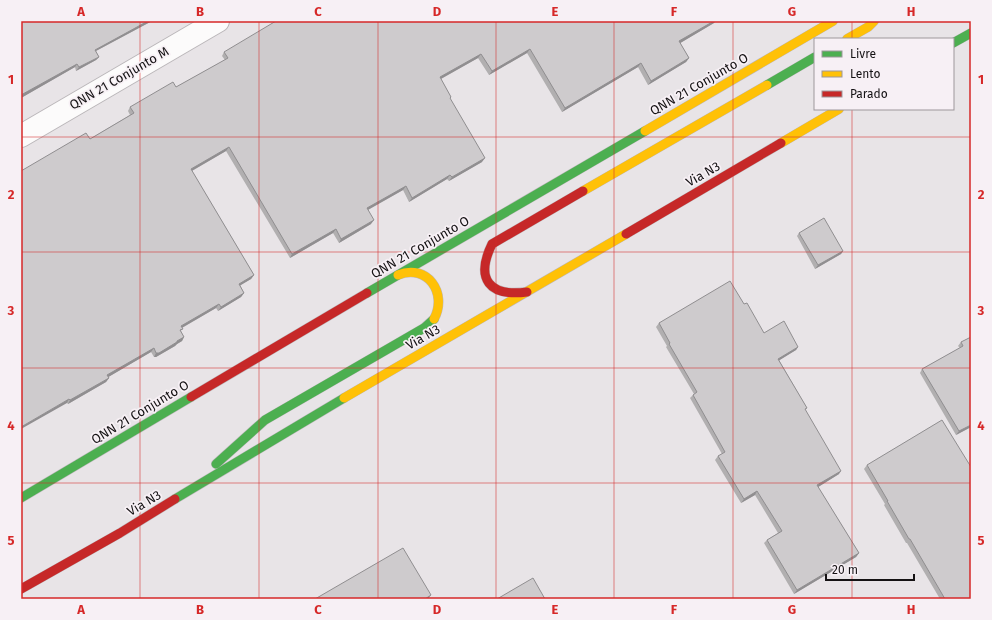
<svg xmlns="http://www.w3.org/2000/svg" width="992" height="620" viewBox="0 0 992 620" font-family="'Fira Sans',sans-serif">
  <rect width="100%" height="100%" fill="#e8e4e7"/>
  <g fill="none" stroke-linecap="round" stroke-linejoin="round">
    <g stroke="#bbb7ba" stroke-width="24">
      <path id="street" d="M21 136 218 21"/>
    </g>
    <g stroke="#bbb7ba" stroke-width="10">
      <path id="fast" d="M953 43 971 33
        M767 85 815 57
        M367 293 645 131
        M216 464 265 420 424 328 434 319
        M21 498 191 397
        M175 499 344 398"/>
    </g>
    <g stroke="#bbb7ba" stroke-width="10">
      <path id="slow" d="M847 39 868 27 874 21
        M645 131 833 21
        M781 143 839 109
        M583 191 767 85
        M398 275C427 263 448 293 434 319
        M344 398 626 234"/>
    </g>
    <g stroke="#bbb7ba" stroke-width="10">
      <path id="jam" d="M626 234 781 143
        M527 292C489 297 475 279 492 244L583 191
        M191 397 367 293
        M21 589 120 533 175 499"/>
    </g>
    <use href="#street" stroke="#fcfbfb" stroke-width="22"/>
    <use href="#fast" stroke="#4caf50" stroke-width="9"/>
    <use href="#slow" stroke="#ffc107" stroke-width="9"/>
    <use href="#jam" stroke="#c62828" stroke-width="9"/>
  </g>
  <path fill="#b1afb0" d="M21 21H152L96 51 99 57 96 60 76 71 75 67 21 98Z
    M714 23 680 43 689 58 686 62 648 85 638 67 562 112 527 53 489 75 478 58 441 79 451 97 450 99 482 162 449 181 447 179 409 202 403 190 368 210 371 224 339 243 333 233 290 258 226 151 192 171 254 275 251 279 240 285 244 293 241 297 218 311 216 308 182 328 181 331 184 337 182 341 177 344 175 346 156 357H154L151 352 108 377 109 378 106 382 68 404 67 403 90 139 130 115 128 111 130 107 176 87 225 60 222 56 224 52Z
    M799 233 843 251 841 254 815 269 797 236Z
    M744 304 764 333 798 347 796 350 779 360 807 408 805 410 839 474 818 487 859 553 856 557 794 594 764 543 767 540 778 533 755 495 741 503 715 460 718 456 722 454 690 398 694 394 666 347 667 346 656 327 659 323Z
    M971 337V427L956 435 920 373 922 369 960 348 958 346 961 342Z
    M867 465 971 599H940L907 543H906L884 505 885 504 864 469Z"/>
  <path fill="#908e90" d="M148 21H152L92 53 95 50Z
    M714 21H716L714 23 677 45 679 41Z
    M530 49 527 53 489 75 492 71Z
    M481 54 478 58 437 81 440 77Z
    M99 57 96 60 76 71 79 67Z
    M689 58 686 62 648 85 651 81Z
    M641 63 638 67 562 112 565 108Z
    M77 64 75 67 21 98V95Z
    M229 147 226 151 188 173 191 169Z
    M485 158 482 162 449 181 452 177Z
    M450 175 447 179 409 202 412 198Z
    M406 186 403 190 364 212 367 208Z
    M374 220 371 224 339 243 341 239Z
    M336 229 333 233 290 258 292 254Z
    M843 251 841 254 815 269 818 265Z
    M254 275 251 279 236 288 239 284Z
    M244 293 241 297 218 311 221 307Z
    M219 304 216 308 178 330 181 326Z
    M184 337 182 341 177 344 175 346 156 357H154L156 353Z
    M798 347 796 350 775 363 778 359Z
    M154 348 151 352 105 379 107 375Z
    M109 378 106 382 68 404 70 400Z
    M69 399 67 403 21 429V427Z
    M971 425V427L956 435 959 431Z
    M841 471 839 474 815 489 817 485Z
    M757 491 755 495 741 503 744 499Z
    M859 553 856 557 794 594 797 590Z
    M431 595 428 599H425Z"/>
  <path fill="#cecbcd" stroke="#908e90" d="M21 21H148L95 50 99 57 79 67 77 64 21 95Z
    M276 21H714L679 41 689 58 651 81 641 63 565 108 530 49 492 71 481 54 440 77 451 97 450 98 485 158 452 177 450 175 412 198 406 186 367 208 374 220 341 239 336 229 292 254 229 147 191 169 254 275 239 284 244 293 221 307 219 304 181 326 183 329 180 330 184 337 177 341V342L159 353H156L154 348 107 375 109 378 70 400 69 399 21 427V171L86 133 90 139 134 113 130 107 173 82 176 87 228 58 224 52Z
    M824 218 843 251 818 265 799 233Z
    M730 281 744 304 747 303 764 333 784 321 798 347 778 359 807 408 805 409 841 471 817 485 859 553 797 590 767 540 782 531 757 491 744 499 718 456 725 452 693 395 697 392 669 344 670 343 659 323Z
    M971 337V425L959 431 922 369 963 346 961 342Z
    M942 420 971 467V599H945L910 539H909L887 501H888L867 465Z
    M403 548 431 595 425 599H315Z
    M533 578 545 599H497Z"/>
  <path fill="none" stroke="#d62828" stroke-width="1" stroke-opacity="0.55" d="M140 21V599M259 21V599M378 21V599M496 21V599M614 21V599M733 21V599M852 21V39M852 109V599M21 137H971M21 252H971M21 368H971M21 483H971"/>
  <g text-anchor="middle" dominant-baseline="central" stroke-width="3.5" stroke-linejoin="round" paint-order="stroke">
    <g font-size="13" fill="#151214" stroke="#f7f0f5">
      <text transform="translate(119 78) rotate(-30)">QNN 21 Conjunto M</text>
      <text transform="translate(699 84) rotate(-30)">QNN 21 Conjunto O</text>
      <text transform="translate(703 174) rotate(-30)">Via N3</text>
      <text transform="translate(420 247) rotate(-30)">QNN 21 Conjunto O</text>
      <text transform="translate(423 337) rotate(-30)">Via N3</text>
      <text transform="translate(140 412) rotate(-31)">QNN 21 Conjunto O</text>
      <text transform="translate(144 503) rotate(-31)">Via N3</text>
    </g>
  </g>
  <rect width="992" height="620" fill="none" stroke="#f7f0f5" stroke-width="44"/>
  <rect x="814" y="38" width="140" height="72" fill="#f7f0f5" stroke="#9d979b"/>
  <rect x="822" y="51" width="20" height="6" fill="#4caf50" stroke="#9d979b"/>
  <text x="850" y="58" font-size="12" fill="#151214">Livre</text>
  <rect x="822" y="71" width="20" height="6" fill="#ffc107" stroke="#9d979b"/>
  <text x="850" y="78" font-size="12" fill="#151214">Lento</text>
  <rect x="822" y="91" width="20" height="6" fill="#c62828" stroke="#9d979b"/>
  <text x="850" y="98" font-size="12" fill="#151214">Parado</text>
  <path d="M826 574v6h88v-6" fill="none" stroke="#151214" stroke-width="2"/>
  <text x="832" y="574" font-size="12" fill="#151214" stroke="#f7f0f5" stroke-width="3" paint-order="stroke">20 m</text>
  <rect x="22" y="22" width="948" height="576" fill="none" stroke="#d62828" stroke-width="1.5"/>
  <g font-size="13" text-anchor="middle" font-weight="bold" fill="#d62828">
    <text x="81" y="16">A</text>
    <text x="200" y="16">B</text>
    <text x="318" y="16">C</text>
    <text x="437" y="16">D</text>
    <text x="555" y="16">E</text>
    <text x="674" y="16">F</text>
    <text x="792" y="16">G</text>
    <text x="911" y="16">H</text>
    <text x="11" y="84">1</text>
    <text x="981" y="84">1</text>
    <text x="11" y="199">2</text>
    <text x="981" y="199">2</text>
    <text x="11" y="315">3</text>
    <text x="981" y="315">3</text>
    <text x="11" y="430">4</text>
    <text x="981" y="430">4</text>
    <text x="11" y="545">5</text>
    <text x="981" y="545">5</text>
    <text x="81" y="614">A</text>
    <text x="200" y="614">B</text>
    <text x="318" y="614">C</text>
    <text x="437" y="614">D</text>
    <text x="555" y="614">E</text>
    <text x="674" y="614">F</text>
    <text x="792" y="614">G</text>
    <text x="911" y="614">H</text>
  </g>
</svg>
